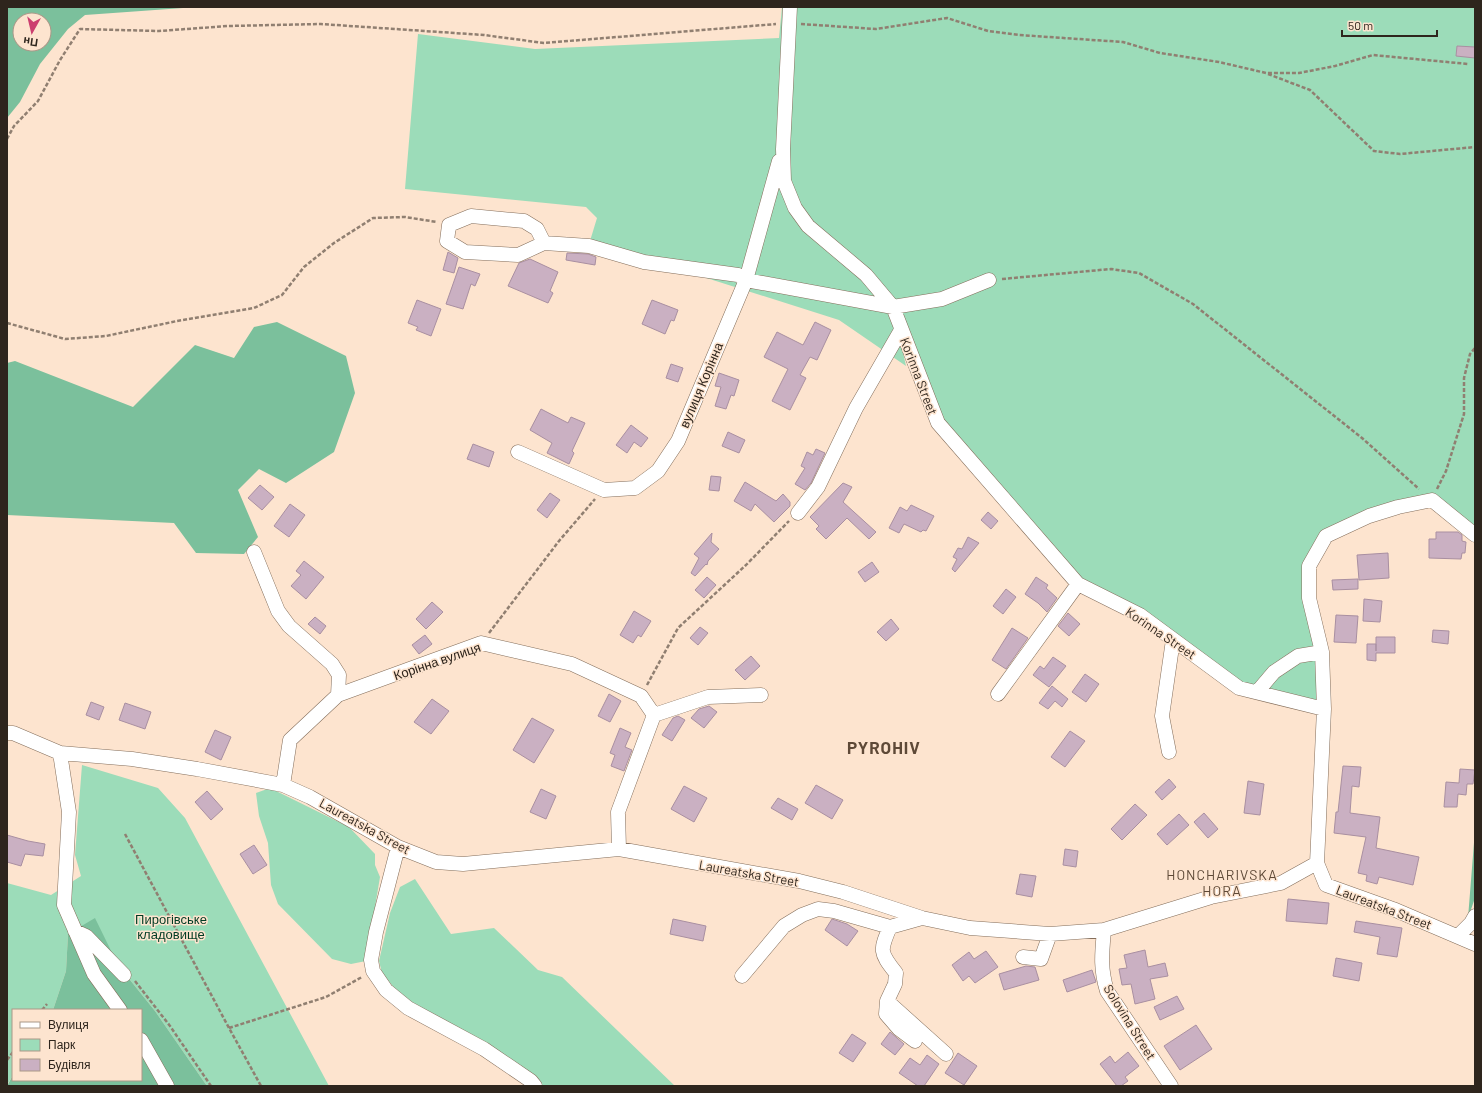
<svg xmlns="http://www.w3.org/2000/svg" width="1482" height="1093" viewBox="0 0 1482 1093" font-family="Barlow,sans-serif">
  <rect width="100%" height="100%" fill="#fde4cf"/>
  <path fill="#9cdcb9" d="M782 7H1475V540L1432 500 1326 536 1309 566 1324 709 1239 688 1173 640 1078 584 938 423 894 311 906 366 839 320 590 241 597 218 586 207 405 189 418 34 535 49 779 38Z
    M82 765 158 788 185 818 329 1086H207L155 1011 118 965 68 934 66 971 53 1010H13V1075L7 1085V883L51 895 81 876 75 855Z
    M270 788 349 827 375 854V865L380 877 366 961 351 964 332 959 278 904 271 885 268 843 259 816 256 793Z
    M415 879 451 934 494 928 538 970 562 977 675 1086H544L489 1047 400 995 382 973 379 961 390 913 400 887Z"/>
  <path fill="#7bc09c" fill-rule="evenodd" d="M7 7H197L85 15 68 29 40 64 20 102 7 118ZM20 20H44V44H20Z
    M277 322 346 356 355 393 334 452 286 483 259 469 238 490 258 537 244 554 196 553 174 523 7 515V363L15 361 133 407 195 345 234 358 254 327Z
    M1475 830V898L1468 918Z
    M95 918 118 965 155 1011 207 1086H7L13 1075V1080H141V1010H53L66 971 68 934Z"/>
  <path fill="#cab0c2" stroke="#a98fa1" d="M1457 46 1475 47V58L1456 56Z
    M448 252 458 258 454 273 443 270Z
    M567 253 588 254 596 257 595 265 566 260Z
    M530 259 558 272 550 291 553 293 548 303 508 286 519 263Z
    M459 267 480 274 475 286 471 284 463 309 446 304Z
    M417 300 441 309 431 336 416 330 418 327 408 323Z
    M652 300 678 310 674 321 671 320 665 334 642 324Z
    M815 322 831 330 817 360 810 357 800 375 806 378 790 410 772 401 788 369 764 357 777 332 803 345Z
    M671 364 683 368 678 382 666 378Z
    M719 373 739 380 734 396 731 395 726 409 715 406 721 387 715 386Z
    M541 409 568 423 571 417 585 423 572 451 574 453 569 464 547 453 552 443 530 430Z
    M631 425 648 438 641 447 634 442 627 453 616 445Z
    M728 432 745 440 739 453 722 446Z
    M473 444 494 452 489 467 467 459Z
    M816 449 825 453 811 483 805 490 795 484 805 468 801 466 807 452 813 455Z
    M711 476 721 477 719 491 709 490Z
    M745 482 776 501 783 494 790 502V506L774 522 755 504 751 511 734 501Z
    M843 483 852 487 843 502 876 532 869 539 847 518 826 539 816 529 819 526 810 517Z
    M260 485 274 497 262 510 248 498Z
    M550 493 560 500 547 518 537 510Z
    M290 504 305 515 289 537 274 526Z
    M911 505 934 516 926 531 923 530 921 532 904 524 899 533 889 528 900 507 907 511Z
    M988 512 998 521 991 529 981 520Z
    M1436 532H1458L1462 535V541L1466 542 1465 553H1462L1461 559 1429 558V539H1436Z
    M712 533 711 542 719 549 708 561 707 565 706 564 695 576 691 573 699 558 694 554Z
    M968 537 979 543 955 572 952 569 957 559 953 557 958 548 962 549Z
    M1388 553 1389 578 1359 580 1357 555Z
    M304 561 324 577 306 599 291 586 301 575 296 571Z
    M872 562 879 572 865 582 858 572Z
    M707 577 716 585 704 598 695 590Z
    M1036 577 1048 585 1046 588 1057 598 1047 612 1038 603 1025 594Z
    M1358 579V589L1333 590 1332 580Z
    M1006 589 1016 597 1003 614 993 606Z
    M1364 599 1382 601 1380 622 1363 621Z
    M432 602 443 612 426 629 416 619Z
    M634 611 651 621 641 637 638 635 633 643 620 635Z
    M1068 613 1080 624 1069 636 1058 626Z
    M1336 615 1358 616 1356 643 1334 642Z
    M315 617 326 626 320 634 308 624Z
    M891 619 899 629 886 641 877 632Z
    M700 627 708 633 698 645 690 638Z
    M1012 628 1028 638 1006 669 992 660Z
    M1433 630 1449 631 1448 644 1432 642Z
    M425 635 432 644 419 654 412 645Z
    M1376 637H1395V653H1376V661L1367 660V644H1376V651Z
    M751 656 760 666 745 680 735 670Z
    M1053 657 1066 666 1049 687 1033 675 1040 666 1044 669Z
    M1085 674 1099 684 1086 702 1072 692Z
    M1052 686 1068 699 1062 707 1055 701 1048 709 1039 703Z
    M609 694 621 701 610 722 598 716Z
    M432 699 449 711 431 734 414 722Z
    M91 702 104 707 99 720 86 715Z
    M125 703 151 712 145 729 119 720Z
    M709 706 717 712 704 728 691 718 699 709Z
    M678 716 685 720 672 741 662 735 673 718Z
    M532 718 554 730 534 763 513 750Z
    M620 728 631 733 625 747 632 750 624 771 611 766 615 755 610 753Z
    M215 730 231 737 221 760 205 752Z
    M1070 731 1085 741 1065 767 1051 757Z
    M1343 766 1361 767 1359 787 1352 786 1350 813 1380 817 1376 848 1419 857 1413 885 1379 877 1377 884 1366 881 1367 875 1358 873 1366 837 1334 833 1336 812H1338Z
    M1460 769 1475 770 1473 784H1467L1466 795 1458 794 1457 807H1444L1446 782 1459 783Z
    M1169 779 1176 787 1162 800 1155 792Z
    M1248 781 1264 784 1260 815 1244 813Z
    M816 785 843 800 832 819 805 803Z
    M684 786 707 798 694 822 671 809Z
    M541 789 556 796 546 819 530 812Z
    M207 791 223 809 211 820 195 802Z
    M778 798 798 809 792 820 771 808Z
    M1135 804 1147 815 1122 840 1111 829Z
    M1204 813 1218 829 1208 838 1194 822Z
    M1179 814 1189 825 1167 845 1157 834Z
    M7 835 28 841 45 844 43 856 25 854 21 866 7 862Z
    M254 845 267 865 253 874 240 854Z
    M1065 849 1078 851 1076 867 1063 865Z
    M1020 874 1036 876 1032 897 1016 894Z
    M1288 899 1329 903 1327 924 1286 921Z
    M673 919 706 926 703 941 670 934Z
    M832 919 847 924 858 931 847 946 825 930Z
    M1356 921 1402 928 1397 957 1377 954 1380 937 1354 932Z
    M1145 950 1148 967 1165 963 1168 976 1150 979 1155 999 1135 1004 1131 984 1122 985 1119 969 1127 968 1124 955Z
    M986 951 998 967 975 983 969 976 963 981 952 965 969 952 974 959Z
    M1336 958 1362 963 1359 981 1333 976Z
    M1026 966 1035 967 1039 980 1004 990 999 974Z
    M1092 970 1096 982 1067 992 1063 980Z
    M1177 996 1184 1009 1160 1020 1154 1007Z
    M1196 1025 1212 1049 1180 1070 1164 1046Z
    M890 1032 904 1044 895 1055 881 1044Z
    M852 1034 866 1043 853 1062 839 1053Z
    M1128 1052 1139 1066 1125 1077 1128 1081 1121 1086H1117L1100 1064 1110 1056 1115 1063Z
    M958 1053 977 1066 964 1085 945 1073Z
    M927 1055 939 1064 924 1086H918L899 1073 910 1058 920 1065Z"/>
  <g fill="none" stroke-linecap="round" stroke-linejoin="round">
    <g stroke="#846e5b" stroke-width="15">
      <path id="minor" d="M790 7 783 149 784 181 795 208 808 226 866 275 893 307 938 423 1078 584 1140 615 1239 688 1324 709 1317 863 1326 885 1393 909 1475 944
        M544 243 518 255 465 252 447 241 449 225 471 216 524 221 537 229 544 243 589 246 644 262 738 275 746 280 893 307 942 299 989 280
        M518 452 604 490 635 488 658 471 678 441 746 280 779 161
        M798 513 818 487 856 408 901 330
        M254 552 278 611 289 626 332 664 339 675 338 695
        M1257 692 1274 672 1298 656 1322 652
        M998 694 1078 584
        M1324 709 1322 652 1309 598V566L1326 536 1369 516 1398 507 1432 500 1475 535
        M654 715 708 697 761 695
        M7 733H13L60 753 132 759 197 769 283 785 310 797 398 847 436 862 463 864 619 849 799 881 843 892 922 918 970 928 1050 934 1104 930 1211 897 1281 883 1317 863
        M1169 752 1162 716 1173 640
        M60 753 69 812 64 905 94 974 120 1010
        M283 785 290 740 338 695 481 643 572 664 641 696 654 715 618 812 619 849
        M398 847 376 932 371 960 373 971 386 990 408 1008 484 1049 531 1081 535 1086
        M890 927C880 950 879 952 896 973L895 984 887 1001 886 1014 899 1029 915 1041
        M1104 930C1102 953 1100 968 1107 991L1171 1086
        M75 931 86 936 124 975
        M1458 936 1471 923 1475 916
        M1023 957 1041 959 1050 934
        M742 976 784 926 802 915 818 909 834 911 890 927 922 918
        M887 1001 946 1054
        M141 1040 167 1086"/>
    </g>
    <path stroke="#907f71" stroke-width="2.5" stroke-dasharray="4 2" stroke-linecap="butt" d="M801 24 876 29 947 18 988 31 1019 35 1123 42 1160 53 1219 62 1266 73H1299L1335 66 1373 55 1468 64
      M1268 74 1310 90 1374 151 1400 154 1475 147
      M7 139 14 126 38 101 60 60 80 29 159 31 228 26 321 24 484 35 544 43 776 24
      M1002 279 1111 269 1139 273 1193 304 1362 438 1419 489
      M7 323 65 339 106 336 177 321 254 308 282 295 304 267 334 243 373 218 405 217 437 222
      M1437 489 1446 471 1464 414V378L1470 354 1475 348
      M489 633 559 541 595 499
      M647 685 678 628 746 565 789 521
      M125 834 229 1028 261 1086
      M135 981 170 1026 211 1086
      M42 1010 47 1004
      M229 1028 326 997 362 977
      M7 1060 13 1052"/>
    <use href="#minor" stroke="#fff" stroke-width="14"/>
  </g>
  <g text-anchor="middle" dominant-baseline="central" stroke-width="3" stroke-linejoin="round" paint-order="stroke">
    <g font-size="13" fill="#2e251d" stroke="#fde4cf">
      <text transform="translate(919 376) rotate(69)">Korinna Street</text>
      <text transform="translate(701 385) rotate(-67)">вулиця Корінна</text>
      <text transform="translate(1161 633) rotate(34)">Korinna Street</text>
      <text transform="translate(437 661) rotate(-19)">Корінна вулиця</text>
      <text transform="translate(365 826) rotate(29)">Laureatska Street</text>
      <text transform="translate(749 873) rotate(10)">Laureatska Street</text>
      <text transform="translate(1384 907) rotate(21)">Laureatska Street</text>
      <text transform="translate(1130 1022) rotate(58)">Solovina Street</text>
    </g>
    <g font-size="13" fill="#003c24" stroke="#fde4cf">
      <text x="171" y="919">Пирогівське<tspan x="171" dy="15">кладовище</tspan></text>
    </g>
    <g font-size="14" letter-spacing="1" fill="#5e4937" stroke="#fde4cf">
      <text x="1222" y="874">HONCHARIVSKA<tspan x="1222" dy="16">HORA</tspan></text>
    </g>
    <g font-size="17" font-weight="bold" letter-spacing="1" fill="#5e4937" stroke="#fde4cf">
      <text x="884" y="747">PYROHIV</text>
    </g>
  </g>
  <rect width="1482" height="1093" fill="none" stroke="#2e251d" stroke-width="16"/>
  <rect x="12" y="1009" width="130" height="72" fill="#fde4cf" stroke="#aa9888"/>
  <rect x="20" y="1022" width="20" height="6" fill="#ffffff" stroke="#aa9888"/>
  <text x="48" y="1029" font-size="12" fill="#2e251d">Вулиця</text>
  <rect x="20" y="1039" width="20" height="12" fill="#9cdcb9" stroke="#aa9888"/>
  <text x="48" y="1049" font-size="12" fill="#2e251d">Парк</text>
  <rect x="20" y="1059" width="20" height="12" fill="#cab0c2" stroke="#aa9888"/>
  <text x="48" y="1069" font-size="12" fill="#2e251d">Будівля</text>
  <g transform="translate(32 32) rotate(188)"><circle r="19" fill="#fde4cf" stroke="#aa9888"/>
  <path d="M0-3L7 15L0 10L-7 15Z" fill="#cc3f6f"/>
  <text y="-6" font-size="11" font-weight="bold" text-anchor="middle" fill="#2e251d">Пн</text>
  </g>
  <path d="M1342 30v6h95v-6" fill="none" stroke="#2e251d" stroke-width="2"/>
  <text x="1348" y="30" font-size="12" fill="#2e251d" stroke="#fde4cf" stroke-width="3" paint-order="stroke">50 m</text>
</svg>
